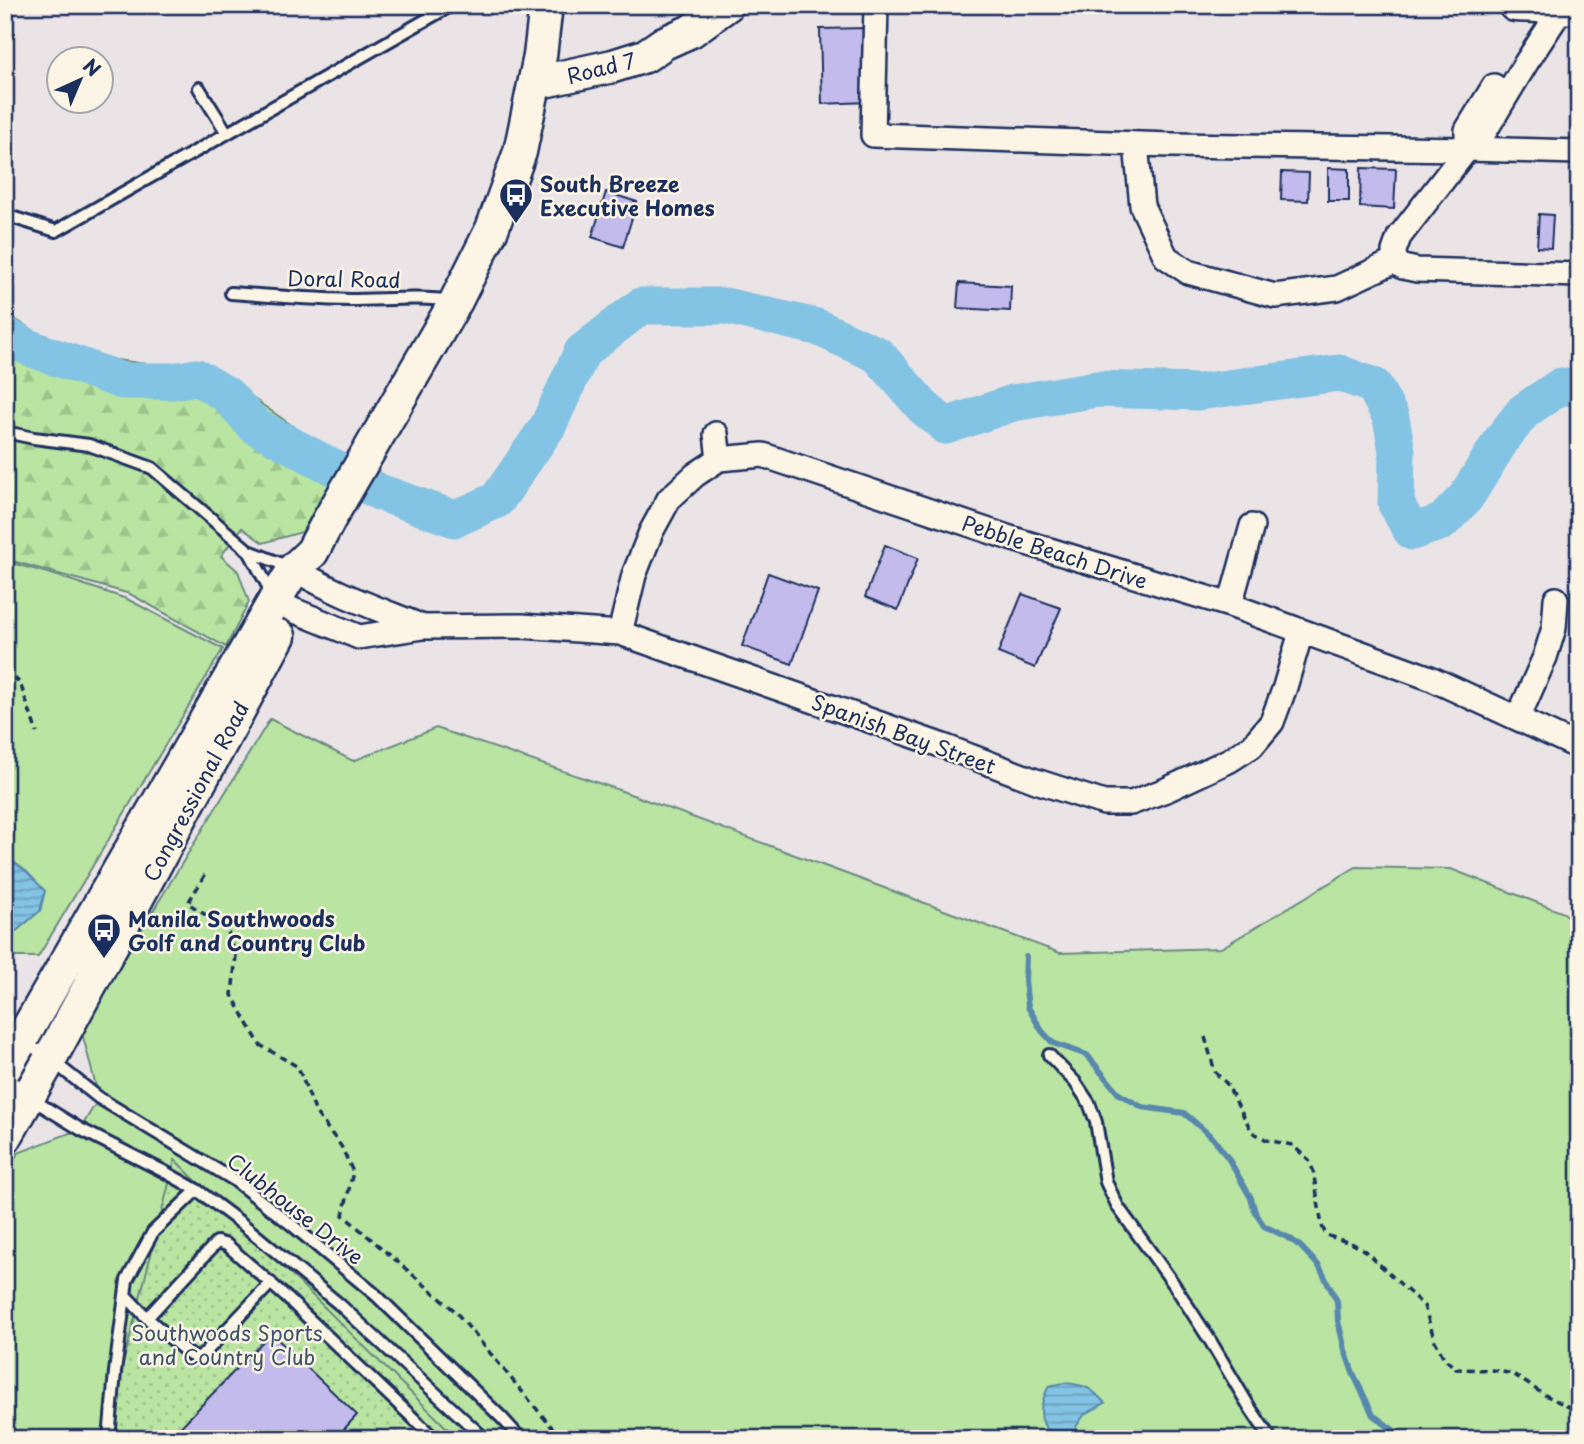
<svg xmlns="http://www.w3.org/2000/svg" width="1584" height="1444" viewBox="0 0 1584 1444" font-family="'Playpen Sans',sans-serif">
  <defs>
    <pattern id="forest-firs" width="22" height="20" patternUnits="userSpaceOnUse" patternTransform="scale(1.75)"><rect width="22" height="20" fill="#b9e4a1"/><path d="M5 1l3.5 6h-7zM16 11l3.5 6h-7z" fill="#9ec48d"/></pattern>
    <pattern id="park-dots" width="8" height="8" patternUnits="userSpaceOnUse" patternTransform="scale(1.75)"><rect width="8" height="8" fill="#b9e4a1"/><path d="M2 2h.1M6 6h.1" fill="none" stroke="#9ec48d" stroke-width="1.8" stroke-linecap="round"/></pattern>
    <pattern id="water-rules" width="6" height="5" patternUnits="userSpaceOnUse" patternTransform="scale(1.75)"><rect width="6" height="5" fill="#83c3e3"/><path d="M0 2.5h6" fill="none" stroke="#6a9fbb"/></pattern>
  </defs>
  <rect width="100%" height="100%" fill="#ebe4e7"/>
  <filter id="ink" filterUnits="userSpaceOnUse"><feTurbulence type="fractalNoise" baseFrequency=".0143" numOctaves="2"/><feDisplacementMap in="SourceGraphic" scale="14" xChannelSelector="R" yChannelSelector="G"/><feConvolveMatrix kernelMatrix="1 2 1 2 8 2 1 2 1" color-interpolation-filters="sRGB"/></filter>
  <g filter="url(#ink)">
    <path fill="#b9e4a1" stroke="#6a8a80" stroke-width="2" d="M5 561 58 576 127 599 223 649 38 957H5Z
      M270 719 353 761 436 728 619 790 1060 953 1221 948 1356 867 1451 869 1564 913 1579 926V1439H5V1175L18 1153 80 1129 99 1098 81 1029Z"/>
    <path fill="url(#forest-firs)" stroke="#6a8a80" stroke-width="2" d="M5 313 54 343 116 360 164 366 201 362 343 461 302 532 263 543 242 528 221 556 238 571 249 602 226 647 130 594 5 559Z"/>
    <path fill="url(#park-dots)" stroke="#6a8a80" stroke-width="2" d="M175 1160 458 1439H104Z"/>
    <path fill="url(#water-rules)" stroke="#5988ae" stroke-width="2" d="M11 860 27 872 45 891 40 911 14 933 5 936V862Z
      M1064 1383C1086 1385 1090 1387 1105 1403L1084 1415 1076 1427 1077 1439C1041 1439 1033 1416 1049 1386Z"/>
    <g fill="none" stroke-linecap="round" stroke-linejoin="round">
      <path stroke="#5988ae" stroke-width="6" d="M1026 957 1025 981 1028 1007 1042 1031 1053 1043 1087 1055 1119 1094 1142 1107 1184 1113 1213 1138 1228 1158 1251 1198 1255 1212 1264 1226 1289 1238 1300 1246 1319 1266 1337 1301 1338 1321 1345 1350 1353 1373 1373 1415 1405 1439"/>
      <path stroke="#83c3e3" stroke-width="37" d="M5 335 30 348 122 381H172L197 377 227 395 255 426 379 492 455 519 497 500 548 426 582 352 641 306H725L817 327 878 355 923 407 946 426 1013 403 1097 389 1198 392 1339 373 1374 386 1391 418 1397 451 1396 504 1412 532 1442 522 1466 497 1502 439 1524 411 1561 386 1579 389"/>
    </g>
    <path fill="#c4bbed" stroke="#1b2f5e" stroke-width="2" d="M865 28 867 102 822 104 820 29Z
      M1328 168 1349 169V201H1328Z
      M1361 168 1396 169 1394 209 1360 207Z
      M1282 172 1309 173 1308 201 1281 200Z
      M606 192 637 202 623 247 592 237Z
      M1539 214 1553 215 1551 248 1537 247Z
      M959 283 1011 286 1010 311 957 308Z
      M885 545 918 558 898 610 865 597Z
      M768 573 818 591 792 664 742 646Z
      M1022 594 1061 608 1035 668 998 653Z
      M271 1333 357 1415 335 1439H169Z"/>
    <g fill="none" stroke-linecap="round" stroke-linejoin="round">
      <g stroke="#1b2f5e" stroke-width="16">
        <path id="lane" d="M199 88 227 133
          M5 215 56 231 452 5
          M231 293C270 296 310 299 350 300 385 300 418 296 453 301
          M5 432 34 438 89 445 152 468 249 551 272 594
          M249 551 292 568
          M24 1041 50 1059 99 1098 234 1180 292 1225 377 1296 503 1419 521 1439
          M1049 1055 1075 1082 1089 1103 1096 1122 1106 1182 1118 1207 1173 1283 1211 1342 1250 1408 1271 1439
          M30 1098 80 1129 165 1172 197 1190 241 1223 339 1304 485 1439
          M125 1295 147 1318 217 1242 227 1245 285 1296 435 1439
          M147 1318 190 1355 199 1359 271 1283
          M109 1439 115 1372 127 1280 153 1232 197 1190"/>
      </g>
      <g stroke="#1b2f5e" stroke-width="28">
        <path id="street" d="M876 5 873 135 1171 145 1467 149 1579 152
          M1564 5 1526 63 1482 136 1467 149 1399 237 1394 251 1395 261 1403 267 1417 270 1579 275
          M1136 144 1142 206 1166 257 1188 272 1275 296 1337 288 1395 261
          M1467 149V130L1494 86
          M716 434 719 459
          M294 569C335 594 379 609 423 627
          M275 600 293 610 359 637 423 627 522 626 620 633 946 747 1036 781 1104 803H1131L1166 790 1230 760 1252 746 1272 722 1285 687 1301 632
          M1230 605 1252 526
          M620 633 634 575 651 532 669 499 695 475 719 459 763 455 1010 538 1230 605 1430 678 1579 747
          M1518 718 1545 657 1554 628 1556 599
          M5 1086 29 1097"/>
      </g>
      <g stroke="#1b2f5e" stroke-width="37">
        <path id="secondary" d="M1515 5 1579 8
          M535 83 613 66 645 56 664 43 691 31 727 5
          M5 1068 275 600 294 569 312 552 330 518 456 301 492 229 520 152 540 56 546 5
          M5 1138 50 1059 279 636"/>
      </g>
      <path stroke="#1b2f5e" stroke-width="3.5" stroke-dasharray="7 5" stroke-linecap="butt" d="M5 669 20 683 37 733
        M205 875 188 903 207 916 226 926 236 955 232 995 260 1045 298 1067 316 1113 341 1146 353 1172 343 1215 455 1311 550 1425 564 1439
        M1205 1037 1215 1072 1227 1084 1252 1132 1267 1140 1292 1145 1309 1160 1313 1170 1322 1226 1326 1235 1353 1244 1365 1251 1424 1306 1435 1341 1444 1358 1456 1369 1492 1370 1513 1374 1543 1394 1573 1409 1579 1422"/>
      <use href="#lane" stroke="#fcf5e5" stroke-width="10"/>
      <use href="#street" stroke="#fcf5e5" stroke-width="23"/>
      <use href="#secondary" stroke="#fcf5e5" stroke-width="32"/>
    </g>
  </g>
  <defs>
    <g id="bus-pin" transform="scale(1.75)"><path d="M0 17L-7.5 6A9.5 9.5 0 1 1 7.5 6Z" fill="#1b2f5e" stroke="#fcf5e5"/><path d="M-5-6H5V4H4V6H2V4H-2V6H-4V4H-5ZM-3.5-4V0h7V-4ZM-3.5 1.2v1.5H-2V1.2ZM2 1.2v1.5H3.5V1.2Z" fill="#fff"/></g>
  </defs>
  <g fill-rule="evenodd">
    <use href="#bus-pin" x="516" y="195"/>
    <use href="#bus-pin" x="104" y="930"/>
  </g>
  <g text-anchor="middle" dominant-baseline="central" stroke-width="5" stroke-linejoin="round" paint-order="stroke">
    <g font-size="21" fill="#1b2f5e" stroke="#fcf5e5">
      <text transform="translate(601 67) rotate(-14)">Road 7</text>
      <text transform="translate(344 278) rotate(1)">Doral Road</text>
      <text transform="translate(1055 551) rotate(18)">Pebble Beach Drive</text>
      <text transform="translate(904 733) rotate(20)">Spanish Bay Street</text>
      <text transform="translate(195 791) rotate(-62)">Congressional Road</text>
      <text transform="translate(296 1208) rotate(38)">Clubhouse Drive</text>
    </g>
    <g font-size="21" font-weight="bold" fill="#1b2f5e" stroke="#fcf5e5" text-anchor="start">
      <text x="540" y="183">South Breeze<tspan x="540" dy="24">Executive Homes</tspan></text>
      <text x="128" y="918">Manila Southwoods<tspan x="128" dy="24">Golf and Country Club</tspan></text>
    </g>
    <g font-size="21" fill="#3b536b" stroke="#fcf5e5">
      <text x="227" y="1332">Southwoods Sports<tspan x="227" dy="24">and Country Club</tspan></text>
    </g>
  </g>
  <rect width="1584" height="1444" fill="none" stroke="#fcf5e5" stroke-width="28"/>
  <rect x="14" y="14" width="1556" height="1416" fill="none" stroke="#1b2f5e" stroke-width="2.5" filter="url(#ink)"/>
  <g transform="translate(80 80) rotate(44)"><circle r="33" fill="#fcf5e5" stroke="#a2a6af" stroke-width="2"/>
  <path d="M0-5L12 26L0 18L-12 26Z" fill="#1b2f5e"/>
  <text y="-10" font-size="19" font-weight="bold" text-anchor="middle" fill="#1b2f5e">N</text>
  </g>
</svg>
